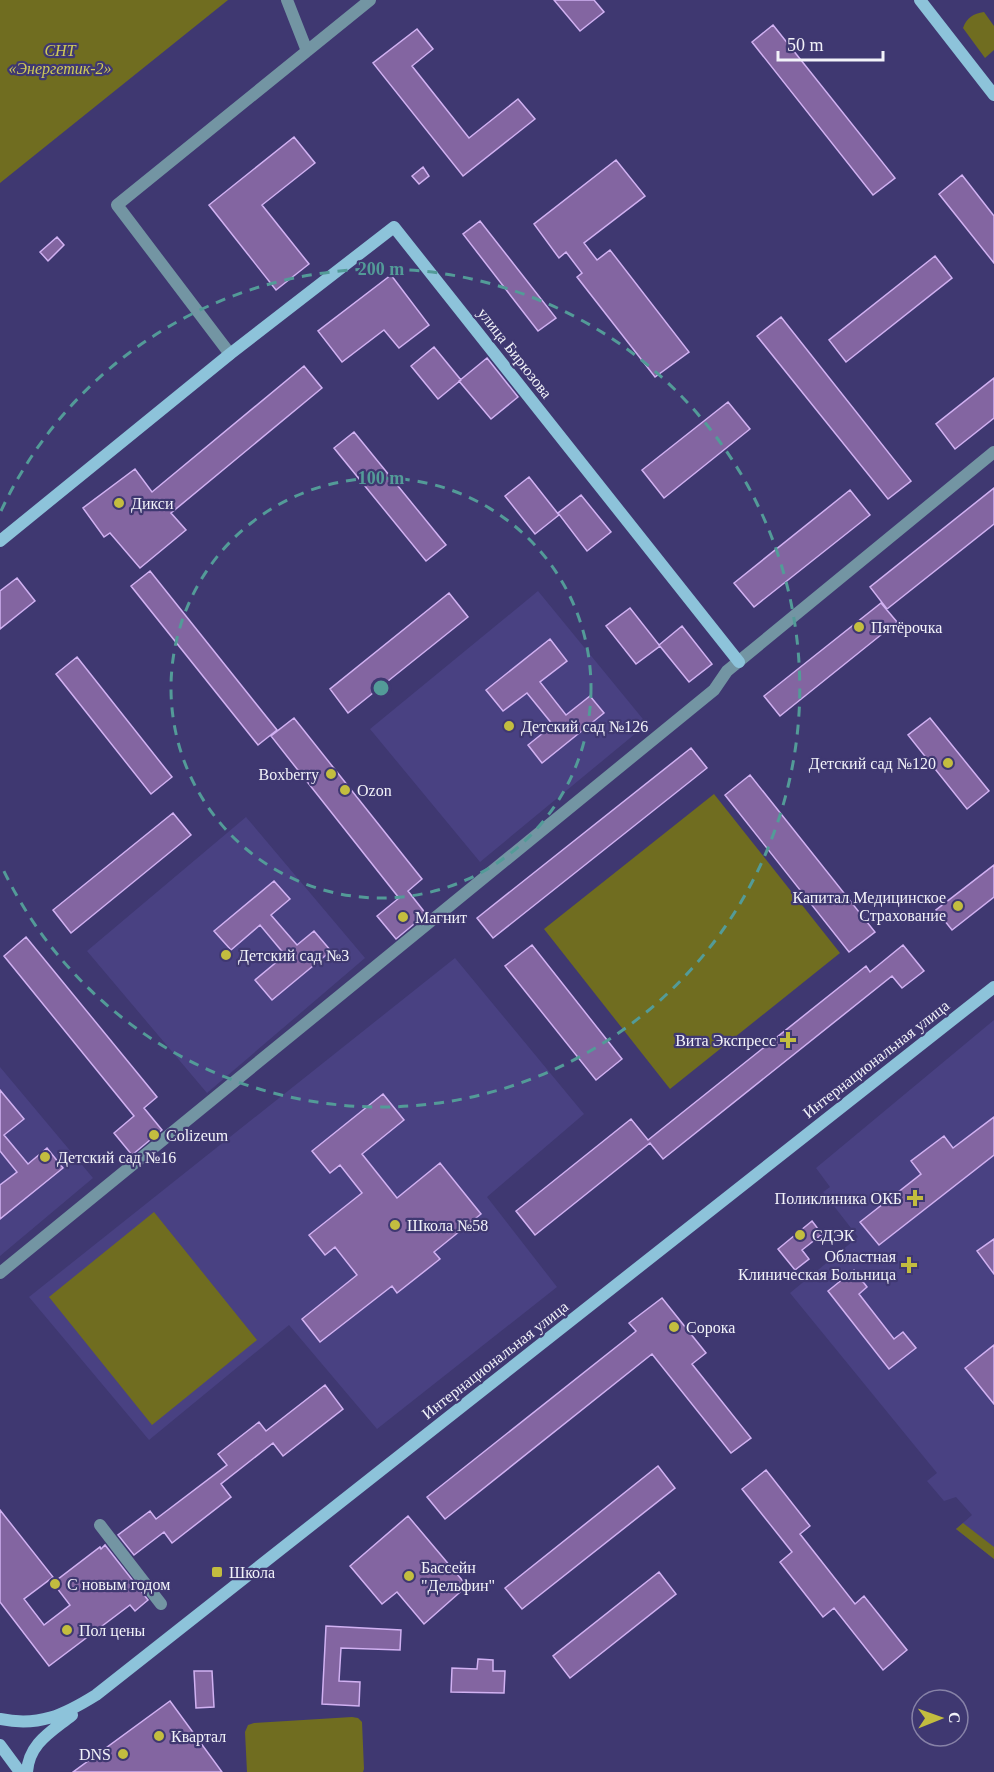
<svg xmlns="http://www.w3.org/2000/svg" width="994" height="1772" viewBox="0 0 994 1772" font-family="Georgia,serif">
  <rect width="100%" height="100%" fill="#3f3871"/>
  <path fill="#494182" d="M538 591 647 724 480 862 370 729Z
    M246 817 365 958 207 1093 87 951Z
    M455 958 584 1114 487 1197 557 1287 377 1429 289 1325 149 1440 29 1297Z
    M994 1020V1559L956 1529 972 1515 956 1497 944 1501 927 1481 937 1473 790 1293 858 1237 823 1192 830 1187 816 1168Z
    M0 1067 93 1178 0 1256Z"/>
  <path fill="#706d20" d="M0 0H228L0 183Z
    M984 12 994 26V50L985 58 963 28C967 17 973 14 984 12Z
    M714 794 840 953 670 1089 544 929Z
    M154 1212 257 1340 152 1425 49 1297Z
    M963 1523 994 1547V1559L956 1529Z
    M352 1717 358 1718 362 1722 364 1769 363 1772H247L245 1732 248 1725 254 1723Z"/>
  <path fill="#8365a1" stroke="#d1b1f2" stroke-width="1.5" d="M554 0H594L604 12 580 31Z
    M773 25 895 178 873 195 752 42Z
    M417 29 433 49 412 66 469 138 518 99 535 119 463 176 373 63Z
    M294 137 315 163 262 205 309 264 276 290 209 205Z
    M616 160 645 196 584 243 597 260 610 250 689 352 655 377 577 277 582 273 566 252 559 258 534 224Z
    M423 167 429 176 419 184 412 176Z
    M962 175 994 216V263L939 194Z
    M480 221 556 318 538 331 463 234Z
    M57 237 64 245 48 261 40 252Z
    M935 256 952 278 846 362 829 340Z
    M391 275 429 325 399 348 384 330 342 362 318 331Z
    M781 317 911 481 888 499 757 336Z
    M434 347 461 380 438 399 411 366Z
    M487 358 518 397 491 419 459 381Z
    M304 366 322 388 171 513 186 530 140 568 110 533 104 537 83 508 135 469 152 492Z
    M994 378V418L955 449 936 424Z
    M728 402 750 429 664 498 642 470Z
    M354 432 446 545 426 561 334 448Z
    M529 477 559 515 535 534 505 496Z
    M994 488V524L887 609 870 587Z
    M850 490 870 515 754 607 734 583Z
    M581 495 611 532 587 551 558 513Z
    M150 571 277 730 258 745 131 586Z
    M17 578 35 601 0 629V591Z
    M449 593 468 617 348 713 330 689Z
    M881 603 897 622 780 716 764 696Z
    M630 608 660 646 636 664 606 626Z
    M682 626 712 664 689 682 659 645Z
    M550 639 567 661 540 682 566 715 590 696 604 713 542 763 528 745 553 725 527 693 503 711 486 690Z
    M77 657 172 777 151 794 56 674Z
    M294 718 422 879 408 891 426 914 396 939 377 916 399 898 271 736Z
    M930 718 989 791 967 809 908 735Z
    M691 748 707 768 493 938 477 918Z
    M750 775 875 932 849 952 725 795Z
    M173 813 191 835 71 933 53 910Z
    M994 865V897L952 930 936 910Z
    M274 881 290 899 271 915 297 945 314 931 331 951 272 1000 255 980 285 955 260 925 231 950 214 931Z
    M26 937 157 1097 144 1108 162 1130 132 1155 114 1133 134 1116 4 956Z
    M532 945 622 1059 596 1080 505 966Z
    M903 945 924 971 902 988 892 976 663 1159 650 1143 535 1235 516 1211 631 1119 648 1140 866 966 870 972Z
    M0 1090 24 1119 4 1135 28 1164 47 1148 63 1168 0 1219V1185L17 1172 0 1151Z
    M383 1094 404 1120 362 1154 397 1198 440 1163 481 1214 434 1252 440 1259 397 1293 392 1286 320 1342 302 1319 357 1275 335 1247 325 1255 309 1235 362 1193 340 1165 330 1173 312 1151Z
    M994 1117V1155L879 1245 860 1222 921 1174 911 1161 944 1136 953 1148Z
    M812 1221 822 1234 802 1250 809 1259 795 1270 778 1249Z
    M994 1239V1274L977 1251Z
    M854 1270 867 1287 859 1294 894 1339 903 1332 916 1348 889 1369 828 1291Z
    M662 1298 706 1353 692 1364 751 1438 731 1453 652 1354 445 1519 427 1497 635 1332 636 1331 629 1323Z
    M994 1345V1404L965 1368Z
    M325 1385 343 1409 283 1456 273 1443 221 1484 231 1497 172 1543 164 1532 134 1555 118 1535 150 1511 156 1519 227 1465 218 1454 259 1422 266 1431Z
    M658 1466 675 1488 522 1609 505 1588Z
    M766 1470 810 1526 800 1534 855 1604 864 1596 907 1650 883 1670 834 1608 823 1617 780 1562 792 1552 742 1489Z
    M0 1510 53 1577 24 1599 44 1625 70 1605 53 1583 100 1547 101 1549 105 1545 148 1600 135 1611 130 1605 49 1666 0 1602Z
    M408 1516 467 1586 424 1624 397 1592 382 1604 350 1566Z
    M659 1572 676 1594 570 1678 553 1656Z
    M326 1626 401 1630 400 1650 341 1648 339 1681 360 1682 359 1706 322 1704Z
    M478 1659 493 1660V1671H505L504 1693 451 1692 452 1668 477 1669Z
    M194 1671H212L214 1707 196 1708Z
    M170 1701 222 1772H73Z"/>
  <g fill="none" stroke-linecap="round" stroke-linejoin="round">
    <path stroke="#7395a3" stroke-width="12" d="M287 0 307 51
      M230 354 117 205 370 0
      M0 1273 714 690 727 671 994 452
      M100 1525 161 1604"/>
    <path stroke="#8dc3da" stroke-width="12" d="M920 0 994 95
      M0 541 230 354 394 227 739 662
      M0 1719C39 1727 64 1715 96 1695L994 987
      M0 1745 20 1772
      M27 1772C29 1743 51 1732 72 1715"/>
  </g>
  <g fill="none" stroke="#539b98" stroke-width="3" stroke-dasharray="10 8">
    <circle cx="381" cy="688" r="210"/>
    <path d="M1 511A419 419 0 1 1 1 865"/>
  </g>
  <g fill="#c3bd3f" stroke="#3f3871" stroke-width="2">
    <circle cx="119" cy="503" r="6"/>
    <circle cx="859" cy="627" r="6"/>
    <circle cx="509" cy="726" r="6"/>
    <circle cx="948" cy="763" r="6"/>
    <circle cx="331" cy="774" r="6"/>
    <circle cx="345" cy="790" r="6"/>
    <circle cx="958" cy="906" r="6"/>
    <circle cx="403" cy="917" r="6"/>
    <circle cx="226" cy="955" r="6"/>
    <path d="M785 1031h6v6h6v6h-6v6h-6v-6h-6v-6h6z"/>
    <circle cx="154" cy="1135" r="6"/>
    <circle cx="45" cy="1157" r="6"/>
    <path d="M912 1189h6v6h6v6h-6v6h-6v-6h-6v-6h6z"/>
    <circle cx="395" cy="1225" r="6"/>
    <circle cx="800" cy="1235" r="6"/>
    <path d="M906 1256h6v6h6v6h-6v6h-6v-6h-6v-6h6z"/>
    <circle cx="674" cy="1327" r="6"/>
    <rect x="211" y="1566" width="12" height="12" rx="3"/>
    <circle cx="409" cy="1576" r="6"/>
    <circle cx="55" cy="1584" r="6"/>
    <circle cx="67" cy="1630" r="6"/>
    <circle cx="159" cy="1736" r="6"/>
    <circle cx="123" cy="1754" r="6"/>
  </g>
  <g text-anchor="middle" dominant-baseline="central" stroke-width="4.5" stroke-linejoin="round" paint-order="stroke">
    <g font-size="16" font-style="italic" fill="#d0cb59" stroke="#3f3871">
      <text x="60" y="50">СНТ<tspan x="60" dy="18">«Энергетик-2»</tspan></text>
    </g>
    <g font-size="16" fill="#f2f2f9" stroke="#3f3871">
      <text transform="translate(515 353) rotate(52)">улица Бирюзова</text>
      <text transform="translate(876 1059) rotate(-38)">Интернациональная улица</text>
      <text transform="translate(495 1360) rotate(-38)">Интернациональная улица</text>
    </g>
    <g font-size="16" fill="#f2f2f9" stroke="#3f3871" text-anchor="start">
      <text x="131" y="503">Дикси</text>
      <text x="871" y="627">Пятёрочка</text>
      <text x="521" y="726">Детский сад №126</text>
      <text x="936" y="763" text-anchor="end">Детский сад №120</text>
      <text x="319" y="774" text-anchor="end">Boxberry</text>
      <text x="357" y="790">Ozon</text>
      <text x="946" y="897" text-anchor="end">Капитал Медицинское<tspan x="946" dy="18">Страхование</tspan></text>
      <text x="415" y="917">Магнит</text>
      <text x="238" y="955">Детский сад №3</text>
      <text x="776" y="1040" text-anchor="end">Вита Экспресс</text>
      <text x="166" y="1135">Colizeum</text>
      <text x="57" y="1157">Детский сад №16</text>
      <text x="902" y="1198" text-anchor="end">Поликлиника ОКБ</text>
      <text x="407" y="1225">Школа №58</text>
      <text x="812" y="1235">СДЭК</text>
      <text x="896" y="1256" text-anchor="end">Областная<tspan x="896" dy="18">Клиническая Больница</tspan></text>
      <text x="686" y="1327">Сорока</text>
      <text x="421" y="1567">Бассейн<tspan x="421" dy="18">"Дельфин"</tspan></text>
      <text x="229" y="1572">Школа</text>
      <text x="67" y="1584">С новым годом</text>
      <text x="79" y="1630">Пол цены</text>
      <text x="171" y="1736">Квартал</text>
      <text x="111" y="1754" text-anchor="end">DNS</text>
    </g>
  </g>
  <circle cx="381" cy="688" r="9" fill="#539b98" stroke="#3f3871" stroke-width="3"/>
  <g font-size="18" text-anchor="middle" font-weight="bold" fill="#539b98" stroke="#3f3871" stroke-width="4.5" stroke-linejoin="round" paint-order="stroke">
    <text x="381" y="275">200 m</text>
    <text x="381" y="484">100 m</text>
  </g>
  <g transform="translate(940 1718) rotate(89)"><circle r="28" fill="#3f3871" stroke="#8782a7" stroke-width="1.5"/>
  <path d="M0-4.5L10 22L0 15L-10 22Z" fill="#c3bd3f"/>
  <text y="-9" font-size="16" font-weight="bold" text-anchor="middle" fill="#f2f2f9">С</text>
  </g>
  <path d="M778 51v9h105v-9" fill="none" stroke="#f2f2f9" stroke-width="3"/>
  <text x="787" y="51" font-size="18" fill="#f2f2f9" stroke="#3f3871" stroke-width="4.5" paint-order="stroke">50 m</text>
</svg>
